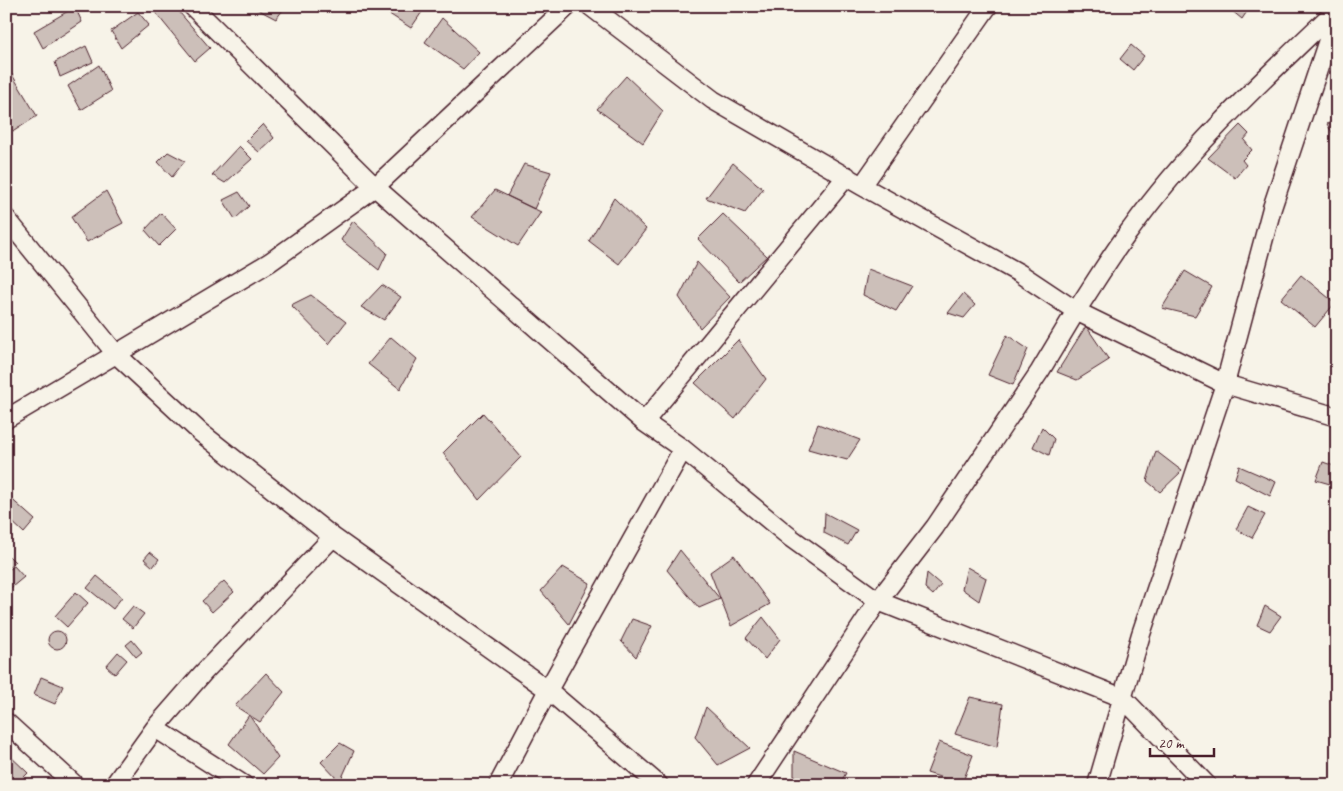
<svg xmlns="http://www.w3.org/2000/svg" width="1343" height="791" viewBox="0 0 1343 791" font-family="Caveat,sans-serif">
  <rect width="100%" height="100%" fill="#f7f3e8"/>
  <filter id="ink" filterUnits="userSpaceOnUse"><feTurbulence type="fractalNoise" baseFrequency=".02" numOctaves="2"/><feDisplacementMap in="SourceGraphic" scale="10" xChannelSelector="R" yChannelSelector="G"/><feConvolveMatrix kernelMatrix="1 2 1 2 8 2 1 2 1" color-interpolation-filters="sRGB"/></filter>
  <g filter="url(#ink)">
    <path fill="#ccbfb9" stroke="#4a1f2b" d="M150 6H174L210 48 195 61Z
      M256 6H286L276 19 255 8Z
      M382 6H426L411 28 380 8Z
      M1226 6H1248L1250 7 1242 19Z
      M75 7 82 22 43 48 34 31Z
      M138 12 149 25 121 48 111 31Z
      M442 18 479 52 463 69 425 42Z
      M1131 45 1144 56 1133 70 1120 59Z
      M86 46 93 62 60 77 55 62Z
      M99 65 111 91 81 110 68 86Z
      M6 70 11 73 37 116 14 131 6 127Z
      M626 76 663 111 643 143 597 109Z
      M1337 119V139H1336L1327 124Z
      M263 124 274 138 259 152 246 141Z
      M1240 125 1249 134 1244 140 1252 150 1242 160 1246 165 1235 178 1208 158Z
      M239 146 252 159 225 183 212 175Z
      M168 152 185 161 172 177 158 162Z
      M733 163 763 189 745 213 706 198Z
      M524 164 551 172 534 209 507 196Z
      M495 190 541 212 518 246 472 217Z
      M106 191 123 223 87 242 71 217Z
      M239 192 249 206 235 219 223 200Z
      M614 198 646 229 619 264 589 241Z
      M161 213 176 229 159 246 145 230Z
      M723 214 767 256 739 282 698 239Z
      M353 221 387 253 379 270 341 240Z
      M697 262 730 297 700 328 679 297Z
      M868 269 912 286 896 311 863 295Z
      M1185 271 1212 287 1195 316 1162 308Z
      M1301 275 1335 303 1315 327 1281 299Z
      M382 285 401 297 384 320 361 307Z
      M963 294 975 305 964 318 948 313Z
      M311 295 346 322 329 344 291 305Z
      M1086 326 1109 360 1077 380 1057 372Z
      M1007 335 1028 349 1013 385 988 375Z
      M391 337 417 359 400 389 368 364Z
      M738 340 766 379 735 419 695 383Z
      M483 413 521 457 479 500 443 453Z
      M818 424 860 440 847 460 808 449Z
      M1042 427 1054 439 1049 455 1033 447Z
      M1156 451 1182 471 1160 492 1147 481Z
      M1323 462 1337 467V486L1316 480Z
      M1239 466 1276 482 1270 496 1235 478Z
      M7 495 35 520 24 533 6 516Z
      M1248 507 1265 515 1252 538 1236 529Z
      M825 513 857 530 848 545 824 533Z
      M680 550 720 599 699 608 667 570Z
      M150 552 159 559 153 567 144 559Z
      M6 553 15 562 6 570Z
      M734 555 770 604 731 626 710 572Z
      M14 566 24 577 6 592V572Z
      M563 567 590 583 569 624 541 591Z
      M967 567 986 578 979 601 962 589Z
      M927 573 941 585 933 595 925 588Z
      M97 576 122 597 113 609 87 588Z
      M224 581 234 592 212 612 202 601Z
      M76 592 88 603 67 627 55 616Z
      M133 606 144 614 133 628 122 619Z
      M1265 606 1281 616 1270 631 1257 625Z
      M763 617 780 639 765 659 746 638Z
      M632 619 652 626 636 657 621 641Z
      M48 640a9 9 0 1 1 18 0a9 9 0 1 1-18 0Z
      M132 640 142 652 136 657 126 645Z
      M118 652 127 660 115 674 106 666Z
      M266 673 284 692 260 722 235 706Z
      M41 677 63 686 55 704 34 695Z
      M970 697 1003 704 997 747 955 734Z
      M706 707 750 748 718 765 695 737Z
      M249 715 278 758 263 774 229 744Z
      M939 742 973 755 962 784 927 773Z
      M340 743 354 751 340 782 321 762Z
      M794 751 846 773 839 785H809L794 776Z
      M6 752 28 773 16 785H13L6 778Z"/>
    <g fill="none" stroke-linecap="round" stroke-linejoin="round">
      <g stroke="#4a1f2b" stroke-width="21">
        <path id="street" d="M192 6 375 187 644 422 683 449 548 690 498 785
          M590 6 713 100 862 186 1019 273 1076 311 1040 371 935 527 878 601 756 785
          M1336 10C1264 79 1189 148 1131 229 1111 255 1094 284 1076 311L1225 384 1337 417
          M862 186 988 6
          M6 218 116 354 6 419
          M644 422 847 176
          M683 449 791 538 878 601 1123 698 1207 785
          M333 537 548 690 659 785
          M6 722 75 785
          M155 728 244 785
          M114 785 155 728 203 673 333 537 200 432 116 354 270 262 375 187 568 6
          M1097 785 1141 634 1225 384 1272 208 1337 13"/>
      </g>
      <use href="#street" stroke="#f7f3e8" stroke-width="18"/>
    </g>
  </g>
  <rect width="1343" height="791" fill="none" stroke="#f7f3e8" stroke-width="25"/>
  <rect x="12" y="12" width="1318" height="766" fill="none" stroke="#4a1f2b" stroke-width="2" filter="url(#ink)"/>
  <path d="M1150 748v8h64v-8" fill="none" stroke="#4a1f2b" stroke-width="2.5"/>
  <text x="1158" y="748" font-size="15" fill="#4a1f2b" stroke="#f7f3e8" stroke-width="4" paint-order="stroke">20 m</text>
</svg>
